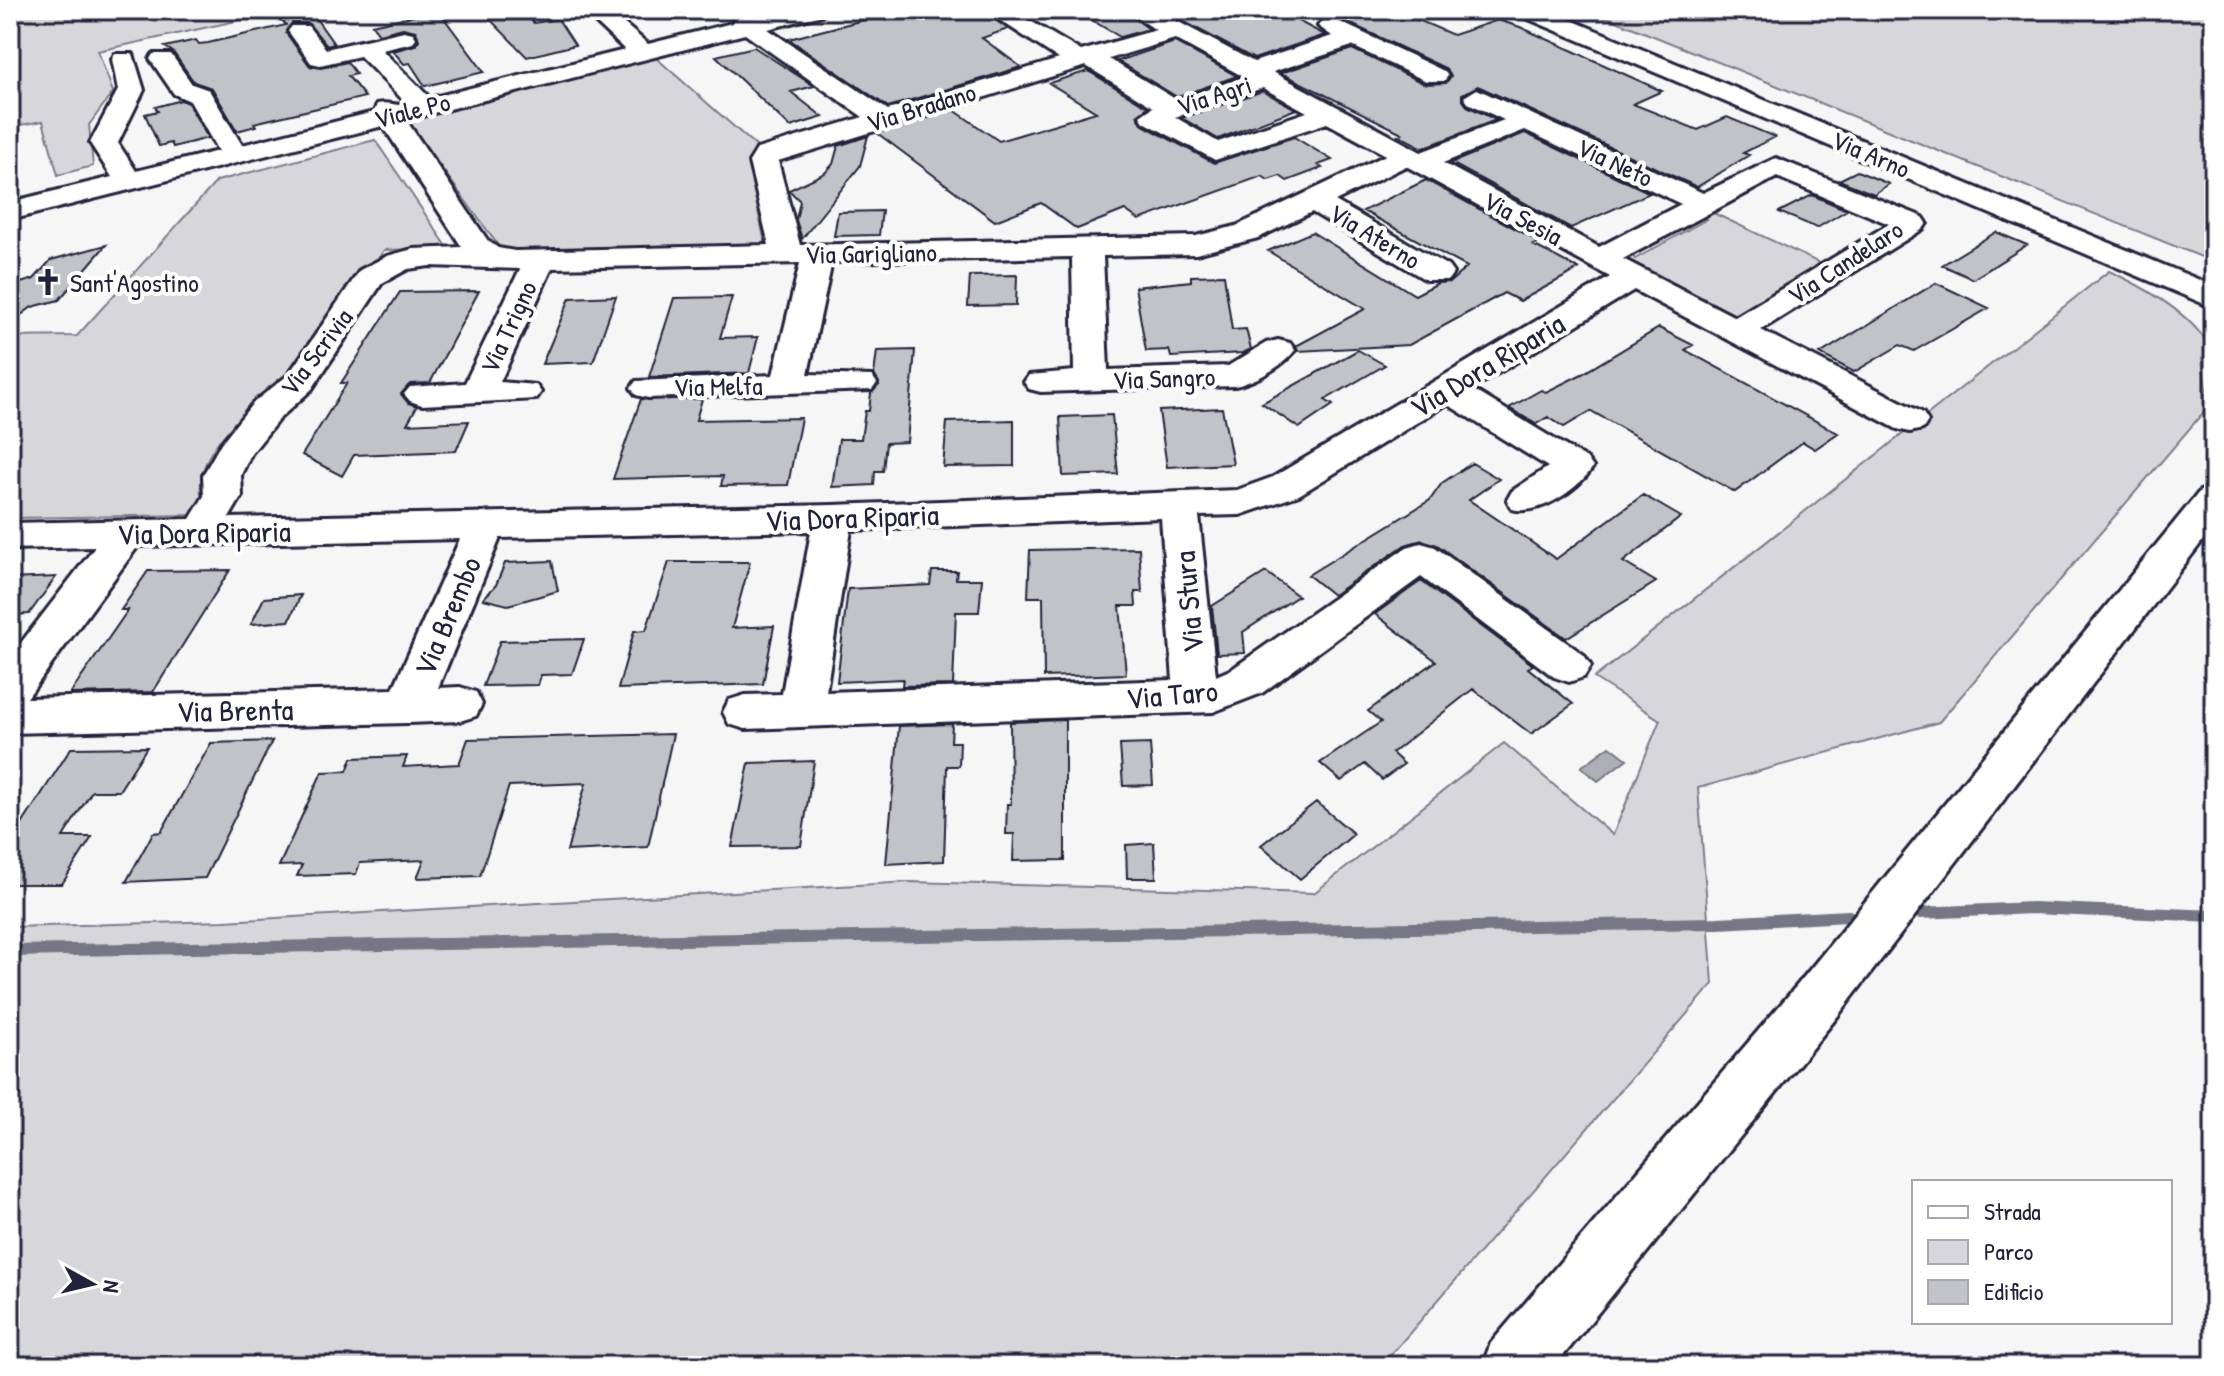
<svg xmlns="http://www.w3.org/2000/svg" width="2224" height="1376" viewBox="0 0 2224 1376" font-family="'Patrick Hand',sans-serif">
  <rect width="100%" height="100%" fill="#f6f6f7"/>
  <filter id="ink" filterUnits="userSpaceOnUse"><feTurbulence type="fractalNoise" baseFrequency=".0125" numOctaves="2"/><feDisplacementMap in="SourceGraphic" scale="16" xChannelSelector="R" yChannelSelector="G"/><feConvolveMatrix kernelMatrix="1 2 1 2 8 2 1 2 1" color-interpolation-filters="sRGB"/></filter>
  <g filter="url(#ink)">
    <path fill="#d7d7db" stroke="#7c7c8b" stroke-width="2" d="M10 10H287L98 51 113 92 89 125 93 166 58 175 43 121 10 127Z
      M1589 10H2214V262Z
      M654 56 758 148 748 162 766 248 503 252 408 122 409 118Z
      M375 140 448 248 384 250C360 285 337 323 311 357 274 404 185 435 203 508L195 515 10 518V337L77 336 217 181Z
      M1707 210 1826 266 1736 318 1618 257 1630 251 1635 259 1707 219 1702 213Z
      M2109 271C2146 288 2198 317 2214 356L2202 358 2208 407 1939 722 1698 788 1713 984 1381 1366H10V927L224 921 910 882 1314 893 1504 743 1613 835 1660 720 1594 678Z"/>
    <path fill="#aeaeb7" stroke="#767685" stroke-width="2" d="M1610 746 1627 759 1598 781 1581 767Z"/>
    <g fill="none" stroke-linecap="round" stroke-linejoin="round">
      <path stroke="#767685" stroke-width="12" d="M1920 913 2032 908 2214 916
        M10 951 1718 923 1849 916"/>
    </g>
    <path fill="#c2c2c9" stroke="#22223b" stroke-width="2" d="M438 10 484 72 425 86 410 63 404 64 393 51 416 45 419 40 416 31 403 28 379 34 372 25Z
      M481 10H520L534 23 558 19 575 45 527 57Z
      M865 10H981L1008 29 982 38 1021 67 888 107 789 39 875 17Z
      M1075 10H1123L1149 29 1120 37Z
      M1162 10H1277L1325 35 1254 59Z
      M1386 10H1395L1453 35 1498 20 1520 27 1662 91 1633 104 1698 130 1727 117 1775 137 1743 153 1749 155 1697 187 1478 86 1462 94V99L1467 106 1496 120 1423 148 1398 135 1402 133 1281 73 1352 49 1425 84 1446 83 1451 76 1445 68 1349 23Z
      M312 13 334 44 327 46 308 23H292L286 33 310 66 321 68 347 62 356 74 348 76 365 97 254 123 256 126 237 131 212 88 194 82 173 52 165 47 196 40 199 44 208 43 286 25 282 20Z
      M1175 42 1237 76 1177 97 1118 61Z
      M754 47 814 86 791 92 823 117 790 127 716 56Z
      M1088 71 1148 107 1137 115 1143 125 1214 163 1294 137 1332 160 1318 165 1322 168 1287 181 1280 176 1268 180 1262 176 1139 220 1125 210 1077 229 1041 203 995 221 877 133 954 110 999 141 1096 112 1049 83Z
      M1263 91 1296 109 1218 139 1182 118Z
      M181 100 188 103 208 138 173 147 171 143 159 146 145 114 158 111 155 107Z
      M1525 133 1650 193 1571 228 1451 163Z
      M868 136 860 166 802 239 796 220 800 201 789 190 825 173 833 164 838 146Z
      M1857 171 1889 184 1874 194 1839 180Z
      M1426 180 1540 242 1533 245 1579 269 1520 301 1504 293 1409 345 1298 351 1296 346 1365 309 1268 251 1312 232 1415 295 1438 283 1450 282 1467 267 1363 211Z
      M1812 195 1847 210 1817 228 1779 212Z
      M882 211 879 235 834 236 838 212Z
      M1996 232 2027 245 1973 279 1942 265Z
      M106 245 59 300 32 307 10 323V286L34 279 51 260Z
      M1017 275 1016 305 968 306 970 276Z
      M1224 275 1232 330 1246 329 1251 349 1243 353 1171 357 1169 350 1146 351 1135 287 1191 281V276Z
      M1936 283 1989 308 1914 351 1900 345 1854 372 1820 354Z
      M479 291 430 383 410 384 401 394 408 403 417 406 407 424 469 421 456 451 354 455 342 476 302 455 347 383H341L400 292Z
      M616 296 593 362 542 364 570 298Z
      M732 297 720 338 758 337 749 373 649 377 674 298Z
      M1659 328 1693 345 1685 350 1838 433 1815 449 1803 442 1735 492 1591 411 1564 427 1548 417 1536 424 1509 408 1541 390 1546 392 1582 374Z
      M915 350 907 442 886 443 883 471H875L874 485 832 487 839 439H861L865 411H869L871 393 879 385 874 374 877 351Z
      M1358 350 1385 365 1325 400 1333 405 1299 428 1262 403Z
      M641 399H702L696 420 801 418 788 485 721 486 723 476 613 479Z
      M1222 408 1233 464 1167 467 1159 411Z
      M1112 415 1118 474 1063 476 1060 417Z
      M1014 420V466L943 467 947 422Z
      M1472 463 1499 479 1469 500 1556 559 1643 495 1681 517 1623 562 1656 582 1566 638 1437 545 1422 540 1405 545 1333 595 1308 575 1430 500 1442 483Z
      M1139 548 1142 592H1135L1136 606H1120L1126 674 1044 677 1043 597H1028L1030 550Z
      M552 561 558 591 508 605 483 599 496 585 505 563Z
      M669 562H750L732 628 774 626 763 684 618 689 634 631 646 630Z
      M230 570 153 692 70 694 128 610H121L148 571Z
      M932 571H957L956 579H982L979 612H956L953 685 902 686 903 679 837 682 848 589 930 585Z
      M1266 572 1298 596 1243 632 1245 653 1217 654 1212 606Z
      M56 577 29 614 10 615V579Z
      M1421 581 1533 665 1528 668 1573 704 1531 734 1473 689 1392 753 1404 764 1382 780 1365 764 1341 781 1320 763 1381 722 1368 711 1436 661 1375 614Z
      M301 595 289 621 251 624 264 598Z
      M584 639 572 674 541 675 538 685 483 686 500 641Z
      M1065 720V860L1013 861 1014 834H1006L1007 804H1011L1010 722Z
      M952 724 951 742H960L959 766H947L944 861 886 864 899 726Z
      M673 734 648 847 567 851 586 783 509 786 480 876 417 878 424 860 360 863 356 874 297 876 302 865 279 866 322 772 347 771 352 758 407 756 403 767 459 764 468 739Z
      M272 741 205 878 126 882 153 833 161 832 211 743Z
      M1150 744 1153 785 1123 786 1120 745Z
      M147 747 119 791H92L63 837H92L62 884H10V843L71 748Z
      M814 761 801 846 732 847 749 763Z
      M1316 802 1354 834 1300 879 1261 845Z
      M1154 843 1156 878H1127L1126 845Z"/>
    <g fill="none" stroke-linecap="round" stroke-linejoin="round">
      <g stroke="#22223b" stroke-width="6">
        <path id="minor" d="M582 10H608L648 44 732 23 735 17 753 18 786 10H826L822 15 768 29 888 110 1059 59 984 10H1012L1081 51 1156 30 1126 10H1156L1254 62 1332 36 1318 26 1322 21H1338L1444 71 1448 76 1444 81H1426L1352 46 1273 72 1421 152 1504 120 1468 103 1464 97 1477 89 1703 193 1776 158 1923 217 1927 223 1923 229 1761 330 1923 413 1928 421 1923 429 1910 432 1897 429 1634 290 1472 389 1587 459 1593 467C1578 490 1539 516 1512 509L1507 500 1512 491 1548 467 1447 404 1299 495 1240 515 1199 516 1216 676 1232 669 1407 547 1421 543 1435 547 1584 655 1591 666 1584 677 1569 682 1554 677 1421 577 1262 693 1213 712 745 729 729 724 723 712 729 700 745 695 782 694 811 531 500 538 438 688 460 687 476 692 482 704 476 716 460 721 408 723 10 733V657L95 547 10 549V523L190 519 204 496 203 475 221 443 253 403 288 375 360 270 387 256 413 249 462 247 383 126 10 220V202L112 177 90 143 118 90 112 59 115 54H133L144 90 118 143 136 171 218 151 190 101 174 94 150 59 153 54H171L192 84 209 90 242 145 374 112 377 104C389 101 396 107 407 104L360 56 320 65 311 63 288 31 292 26H308L326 49 404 31 413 33 416 38 413 43 382 50 430 98 625 50ZM745 34 863 117 757 149 749 162 769 245 515 251 498 248 488 241 406 120ZM1175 39 1244 77 1177 100 1109 59ZM1086 66 1153 107 1140 116 1144 122 1215 160 1327 123 1386 155 1236 226 1196 236 800 245 778 161ZM1263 88 1307 112 1218 142 1175 117ZM1525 130 1681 204 1599 247 1443 163ZM1406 166 1610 277 1273 477 1237 490 833 505 229 518 242 496 241 475 251 454 279 419 312 389 382 283 408 269 430 266 520 269 465 383 410 387 404 394 410 401 422 405 536 399 541 392 536 385 500 382 552 268 800 263 773 375 636 381 631 388 636 395 648 398 872 390 877 383 872 376 808 374 832 262 1072 257 1074 371 1029 375 1024 382 1029 389 1041 392 1235 386C1254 382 1283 367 1295 350L1290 343 1278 340 1266 343 1228 366 1108 370 1103 256 1196 254 1258 238 1312 212 1426 280H1448L1453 273 1448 266 1335 201ZM1777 177 1889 224 1735 317 1623 259ZM1161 518 1173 680 826 692 851 530ZM460 539 393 689 27 698 138 546Z
          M1515 10H1547L2214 286V308L1519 15Z
          M2214 487V526L1837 1017 1555 1366H1482L1491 1343 1799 983 2200 491Z"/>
      </g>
      <use href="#minor" fill="#fff" fill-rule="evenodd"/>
    </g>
  </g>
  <defs>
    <g id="church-bare" transform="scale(2.16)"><path d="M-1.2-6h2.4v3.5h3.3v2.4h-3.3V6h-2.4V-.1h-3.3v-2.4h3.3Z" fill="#22223b" stroke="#fff" stroke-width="2.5" paint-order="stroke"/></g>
  </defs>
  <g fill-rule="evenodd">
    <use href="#church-bare" x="48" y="282"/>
  </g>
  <g text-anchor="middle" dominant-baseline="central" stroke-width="8" stroke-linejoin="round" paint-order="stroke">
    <g font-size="26" fill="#22223b" stroke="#fff">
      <text transform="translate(1214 95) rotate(-18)">Via Agri</text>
      <text transform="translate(921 107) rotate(-17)">Via Bradano</text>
      <text transform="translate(412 110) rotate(-14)">Viale Po</text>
      <text transform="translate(1871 154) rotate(23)">Via Arno</text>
      <text transform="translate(1615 162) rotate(25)">Via Neto</text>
      <text transform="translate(1523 218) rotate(28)">Via Sesia</text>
      <text transform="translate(1375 236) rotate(31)">Via Aterno</text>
      <text transform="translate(871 253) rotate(-1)">Via Garigliano</text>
      <text transform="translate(1845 262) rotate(-33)">Via Candelaro</text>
      <text transform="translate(508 327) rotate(-65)">Via Trigno</text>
      <text transform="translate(316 352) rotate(-53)">Via Scrivia</text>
      <text transform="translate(1164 378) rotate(-2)">Via Sangro</text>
      <text transform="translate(718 386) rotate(-1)">Via Melfa</text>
    </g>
    <g font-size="26" fill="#22223b" stroke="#fff" text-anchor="start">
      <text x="70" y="282">Sant'Agostino</text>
    </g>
    <g font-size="30" fill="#22223b" stroke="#fff">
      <text transform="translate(1487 365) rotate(-31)">Via Dora Riparia</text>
      <text transform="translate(852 517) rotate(-2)">Via Dora Riparia</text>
      <text transform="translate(204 532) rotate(-1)">Via Dora Riparia</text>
      <text transform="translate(1188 602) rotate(-95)">Via Stura</text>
      <text transform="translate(447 616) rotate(-67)">Via Brembo</text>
      <text transform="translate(1172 694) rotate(-5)">Via Taro</text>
      <text transform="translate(235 710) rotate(-1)">Via Brenta</text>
    </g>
  </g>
  <rect width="2224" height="1376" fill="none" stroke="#fff" stroke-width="40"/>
  <rect x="20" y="20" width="2184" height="1336" fill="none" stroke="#22223b" stroke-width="3" filter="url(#ink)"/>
  <rect x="1912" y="1180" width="260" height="144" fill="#ffffff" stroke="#a7a7b1" stroke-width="2"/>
  <rect x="1928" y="1206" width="40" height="12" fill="#ffffff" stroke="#a7a7b1" stroke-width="2"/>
  <text x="1984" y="1220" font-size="24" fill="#22223b">Strada</text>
  <rect x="1928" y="1240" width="40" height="24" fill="#d7d7db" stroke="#a7a7b1" stroke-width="2"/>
  <text x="1984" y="1260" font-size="24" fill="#22223b">Parco</text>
  <rect x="1928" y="1280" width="40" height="24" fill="#c2c2c9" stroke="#a7a7b1" stroke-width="2"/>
  <text x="1984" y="1300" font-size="24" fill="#22223b">Edificio</text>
  <g transform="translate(92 1284) rotate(98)" stroke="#ffffff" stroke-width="6" paint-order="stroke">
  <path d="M0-6L14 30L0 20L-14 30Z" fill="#22223b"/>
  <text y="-12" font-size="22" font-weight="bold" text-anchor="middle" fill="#22223b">N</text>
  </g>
</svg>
